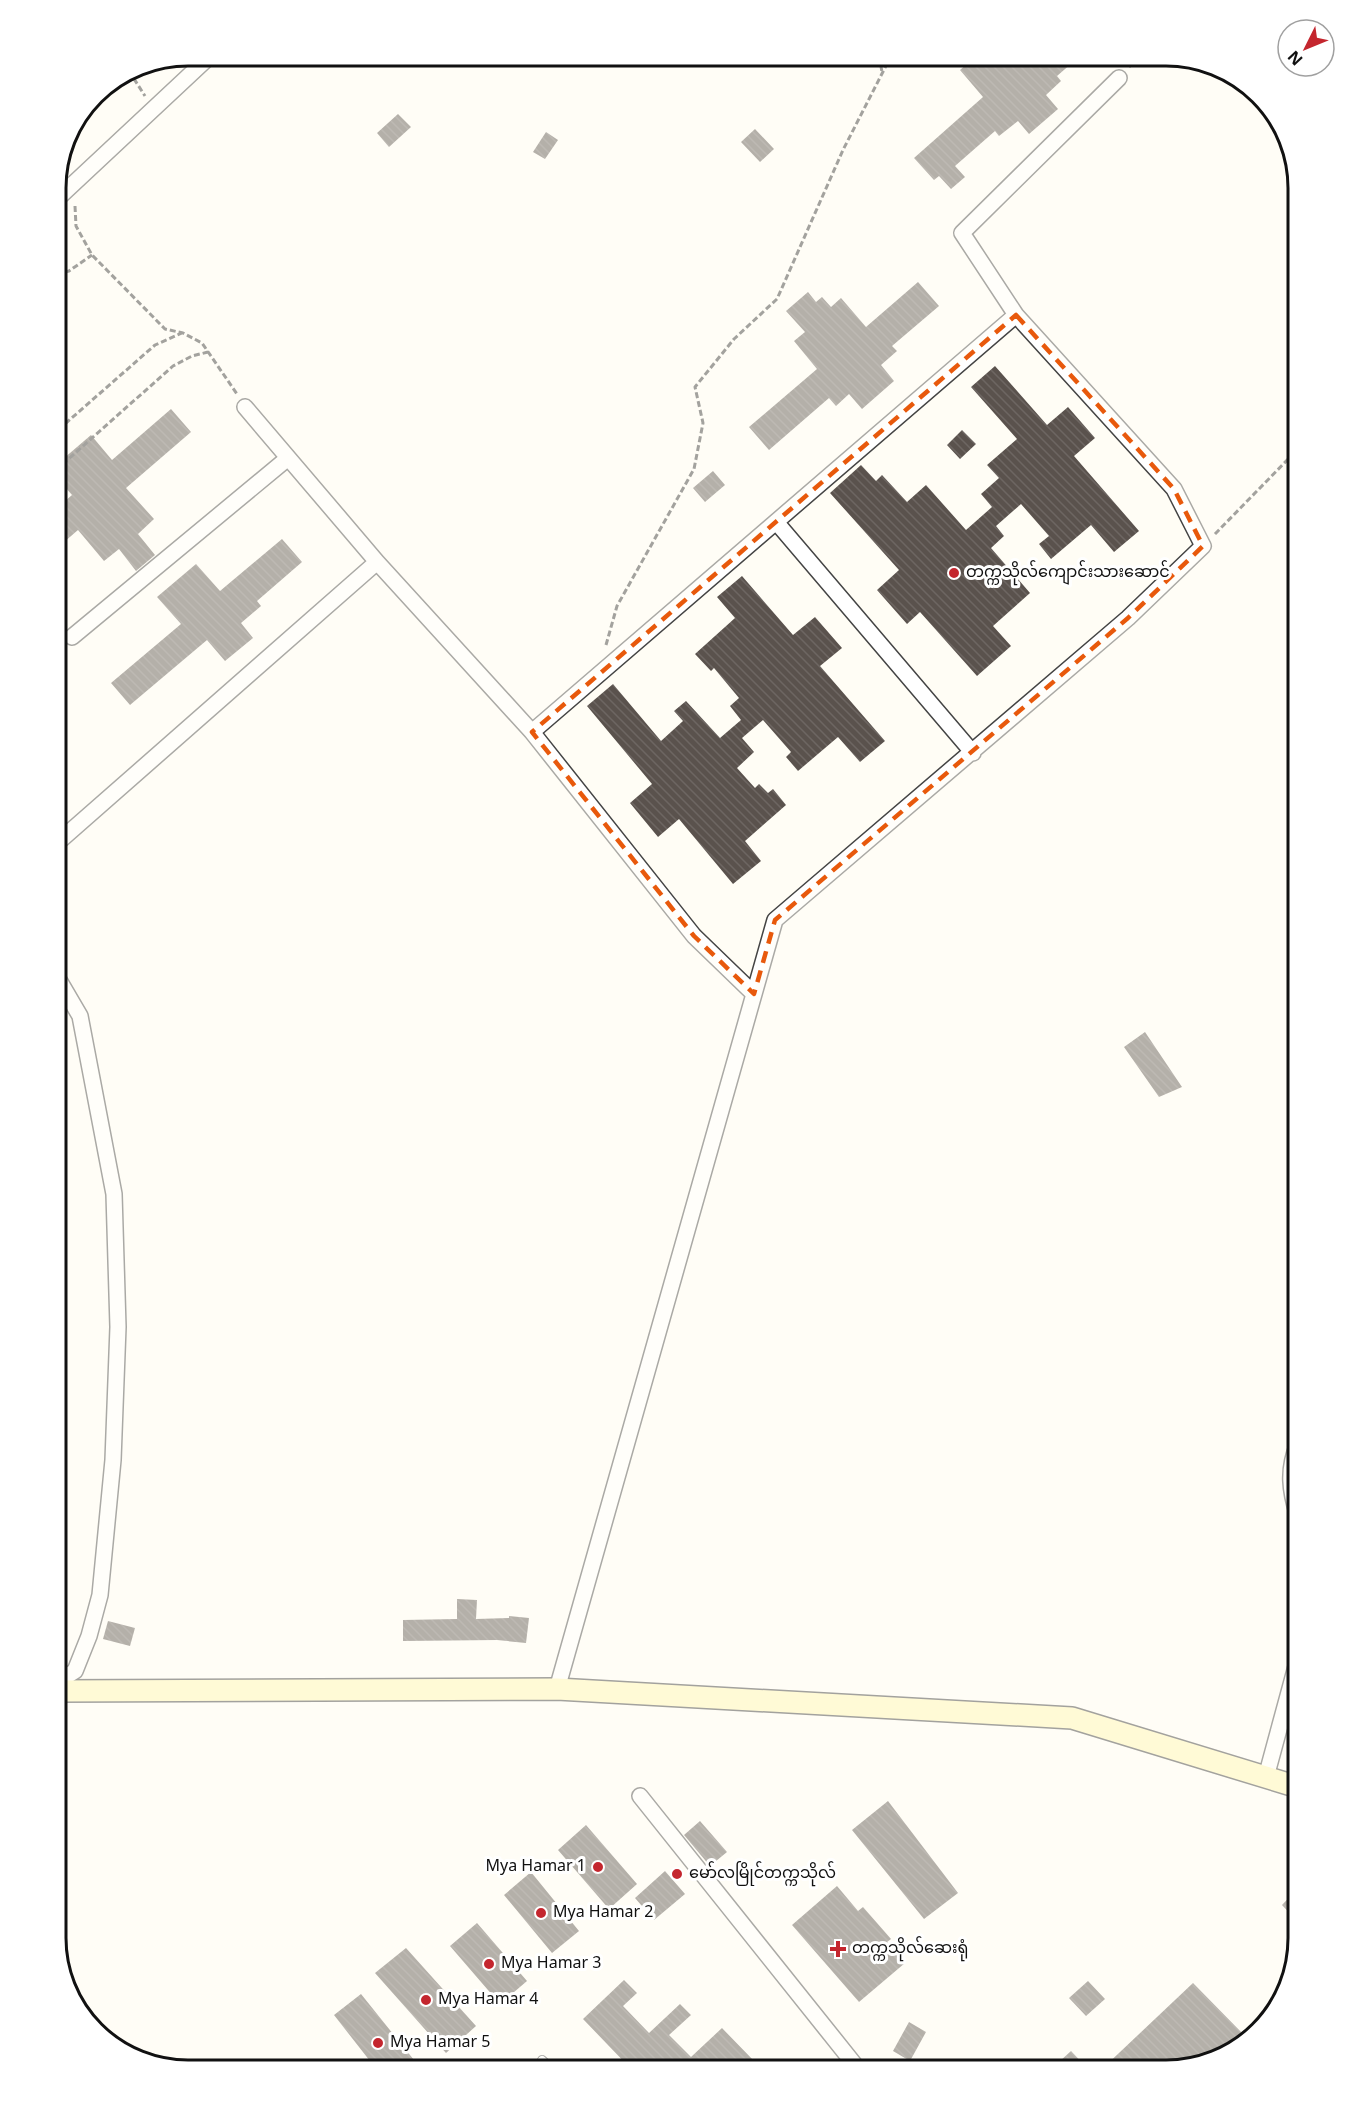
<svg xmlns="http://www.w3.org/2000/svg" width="1354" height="2126" viewBox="0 0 1354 2126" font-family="Georgia,'Noto Sans Myanmar',serif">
  <defs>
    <pattern id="building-back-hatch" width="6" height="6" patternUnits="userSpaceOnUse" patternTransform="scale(1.5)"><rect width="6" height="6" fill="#5a524d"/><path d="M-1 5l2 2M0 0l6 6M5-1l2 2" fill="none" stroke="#6d6662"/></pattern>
  </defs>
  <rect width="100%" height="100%" fill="#fffdf5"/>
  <path fill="url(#building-back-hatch)" d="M976 56H1080L1057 76 1061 81 1046 95 1058 109 1029 134 1018 121 999 136 995 131 955 166 965 177 951 189 939 176 934 180 914 158 983 97 960 70Z
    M398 114 411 127 389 147 377 133Z
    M755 129 774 149 760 162 741 142Z
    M546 132 558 140 545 159 533 152Z
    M918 282 939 306 892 346 897 351 881 365 894 381 862 409 849 394 836 406 829 398 769 450 749 427 817 369 794 341 805 332 786 311 808 292 816 302 822 297 831 307 841 298 866 327Z
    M995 366 1047 425 1068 407 1095 438 1074 456 1139 531 1114 552 1091 525 1051 559 1039 544 1049 536 1021 504 996 526 1004 536 991 548 1030 593 993 626 1011 646 977 676 920 612 907 624 877 590 899 570 830 493 861 465 876 481 882 475 907 502 926 485 966 530 992 507 981 494 999 478 987 465 1017 439 971 387Z
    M171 409 191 432 126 488 154 519 138 534 155 555 136 571 119 549 104 561 78 530 56 549V509L72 495 56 477V465L91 435 112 460Z
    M962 430 976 444 960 459 947 445Z
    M713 471 725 485 705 502 693 488Z
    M282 539 302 562 257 601 261 606 241 623 253 638 225 661 207 640 130 705 111 683 181 624 157 597 196 564 220 591Z
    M742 576 793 635 815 617 842 648 820 666 885 741 860 762 838 737 798 771 786 757 791 752 763 720 742 738 754 752 737 768 755 788 759 784 768 793 773 789 786 805 745 841 761 861 733 884 679 819 658 837 630 803 652 784 587 706 613 684 661 741 683 721 674 711 686 701 720 738 741 720 730 706 739 698 714 668 711 671 695 654 735 618 717 597Z
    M1145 1032 1182 1087 1159 1097 1124 1047Z
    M457 1599 477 1600 476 1619 509 1618V1616L529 1618 526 1643 497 1640 403 1641V1620L457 1619Z
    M108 1621 135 1628 130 1646 103 1639Z
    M888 1801 958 1893 924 1919 852 1830Z
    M700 1821 727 1852 710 1866 684 1835Z
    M586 1825 637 1884 609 1909 558 1850Z
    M665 1871 685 1894 654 1920 635 1898Z
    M531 1872 579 1931 552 1953 504 1895Z
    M837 1886 858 1911 863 1907 891 1939 887 1942 905 1963 859 2002 792 1925Z
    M1298 1888V1922L1282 1905Z
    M477 1923 527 1981 500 2004 450 1946Z
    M406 1948 476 2026 446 2053 375 1973Z
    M624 1980 637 1993 623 2006 649 2033 680 2004 691 2015 669 2035 691 2057 722 2028 755 2062 746 2070H632L583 2019Z
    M1088 1981 1105 1999 1086 2016 1069 1998Z
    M1193 1983 1246 2037 1225 2057 1166 2070H1101Z
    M361 1994 422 2070H377L334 2015Z
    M909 2022 926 2032 910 2061 893 2051Z
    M1071 2051 1089 2070H1068L1059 2062Z"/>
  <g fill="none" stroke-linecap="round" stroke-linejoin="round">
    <g stroke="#444" stroke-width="10">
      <path id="service" d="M542 2060 553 2070"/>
    </g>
    <g stroke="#444" stroke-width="18">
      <path id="minor" d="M56 200 210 56
        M245 407 377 562
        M777 523 973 753
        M72 637 288 458
        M532 732 1016 315
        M56 844 377 562 532 732 694 936 754 994
        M1298 1516C1290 1491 1287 1470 1298 1444
        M56 1683 75 1671 89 1636 100 1595 113 1460 118 1327 114 1194 80 1016 56 975
        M557 1689 775 920 1128 618 1203 546 1174 489 1016 315 962 233 1119 78
        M1266 1777 1298 1659
        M640 1796 859 2070"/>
    </g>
    <g stroke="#333" stroke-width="24">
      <path id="secondary" d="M56 1691 557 1689 1072 1718 1298 1787"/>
    </g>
    <path stroke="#333" stroke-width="3" stroke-dasharray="6 3" stroke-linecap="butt" d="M879 56 882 72
      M1129 67 1140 56
      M129 71 145 96
      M75 206 76 226 92 255 165 329 183 333 202 343 237 394
      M56 274 69 271 92 255
      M56 423H66L155 345 182 333
      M56 470 173 366 192 356 208 352
      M1215 534 1298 449
      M606 645 617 606 694 469 703 423 695 387 734 339 777 299 843 150 891 56"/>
    <use href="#service" stroke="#fff" stroke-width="8"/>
    <use href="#minor" stroke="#fff" stroke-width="15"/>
    <use href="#secondary" stroke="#fff6b0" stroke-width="21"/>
  </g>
  <path d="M0 0H1354V2126H0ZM1016 315 1174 489 1203 546 1128 618 775 920 754 994 694 936 532 732Z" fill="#fffdf5" fill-opacity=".55" fill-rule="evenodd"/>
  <path fill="none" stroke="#e8590c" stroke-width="4.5" stroke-dasharray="12 8" stroke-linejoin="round" d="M1016 315 1174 489 1203 546 1128 618 775 920 754 994 694 936 532 732Z"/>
  <g fill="#c4262e" stroke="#fff" stroke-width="2">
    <circle cx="954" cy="573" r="6"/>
    <circle cx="598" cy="1867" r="6"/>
    <circle cx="677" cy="1874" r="6"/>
    <circle cx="541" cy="1913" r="6"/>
    <path d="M835 1940h6v6h6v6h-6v6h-6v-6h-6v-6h6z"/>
    <circle cx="489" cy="1964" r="6"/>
    <circle cx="426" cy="2000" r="6"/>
    <circle cx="378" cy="2043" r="6"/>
  </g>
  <g text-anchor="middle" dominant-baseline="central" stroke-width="6" stroke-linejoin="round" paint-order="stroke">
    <g font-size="16" fill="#111" stroke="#fff" text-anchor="start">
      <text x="966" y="573">တက္ကသိုလ်ကျောင်းသားဆောင်</text>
      <text x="586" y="1867" text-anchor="end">Mya Hamar 1</text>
      <text x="689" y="1874">မော်လမြိုင်တက္ကသိုလ်</text>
      <text x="553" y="1913">Mya Hamar 2</text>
      <text x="852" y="1949">တက္ကသိုလ်ဆေးရုံ</text>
      <text x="501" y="1964">Mya Hamar 3</text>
      <text x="438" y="2000">Mya Hamar 4</text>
      <text x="390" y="2043">Mya Hamar 5</text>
    </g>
  </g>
  <path d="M0 0H1354V2126H0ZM188 66H1166A122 122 0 0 1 1288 188V1938A122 122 0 0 1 1166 2060H188A122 122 0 0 1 66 1938V188A122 122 0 0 1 188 66Z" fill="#fff" fill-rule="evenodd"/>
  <path fill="none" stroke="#111" stroke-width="3" d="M188 66H1166A122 122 0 0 1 1288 188V1938A122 122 0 0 1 1166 2060H188A122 122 0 0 1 66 1938V188A122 122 0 0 1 188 66Z"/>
  <g transform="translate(1306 48) rotate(227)"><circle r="28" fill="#ffffff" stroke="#a0a0a0" stroke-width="1.5"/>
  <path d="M0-4.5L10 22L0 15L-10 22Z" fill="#c4262e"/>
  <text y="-9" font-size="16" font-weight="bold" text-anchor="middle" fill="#111111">N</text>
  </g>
</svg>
